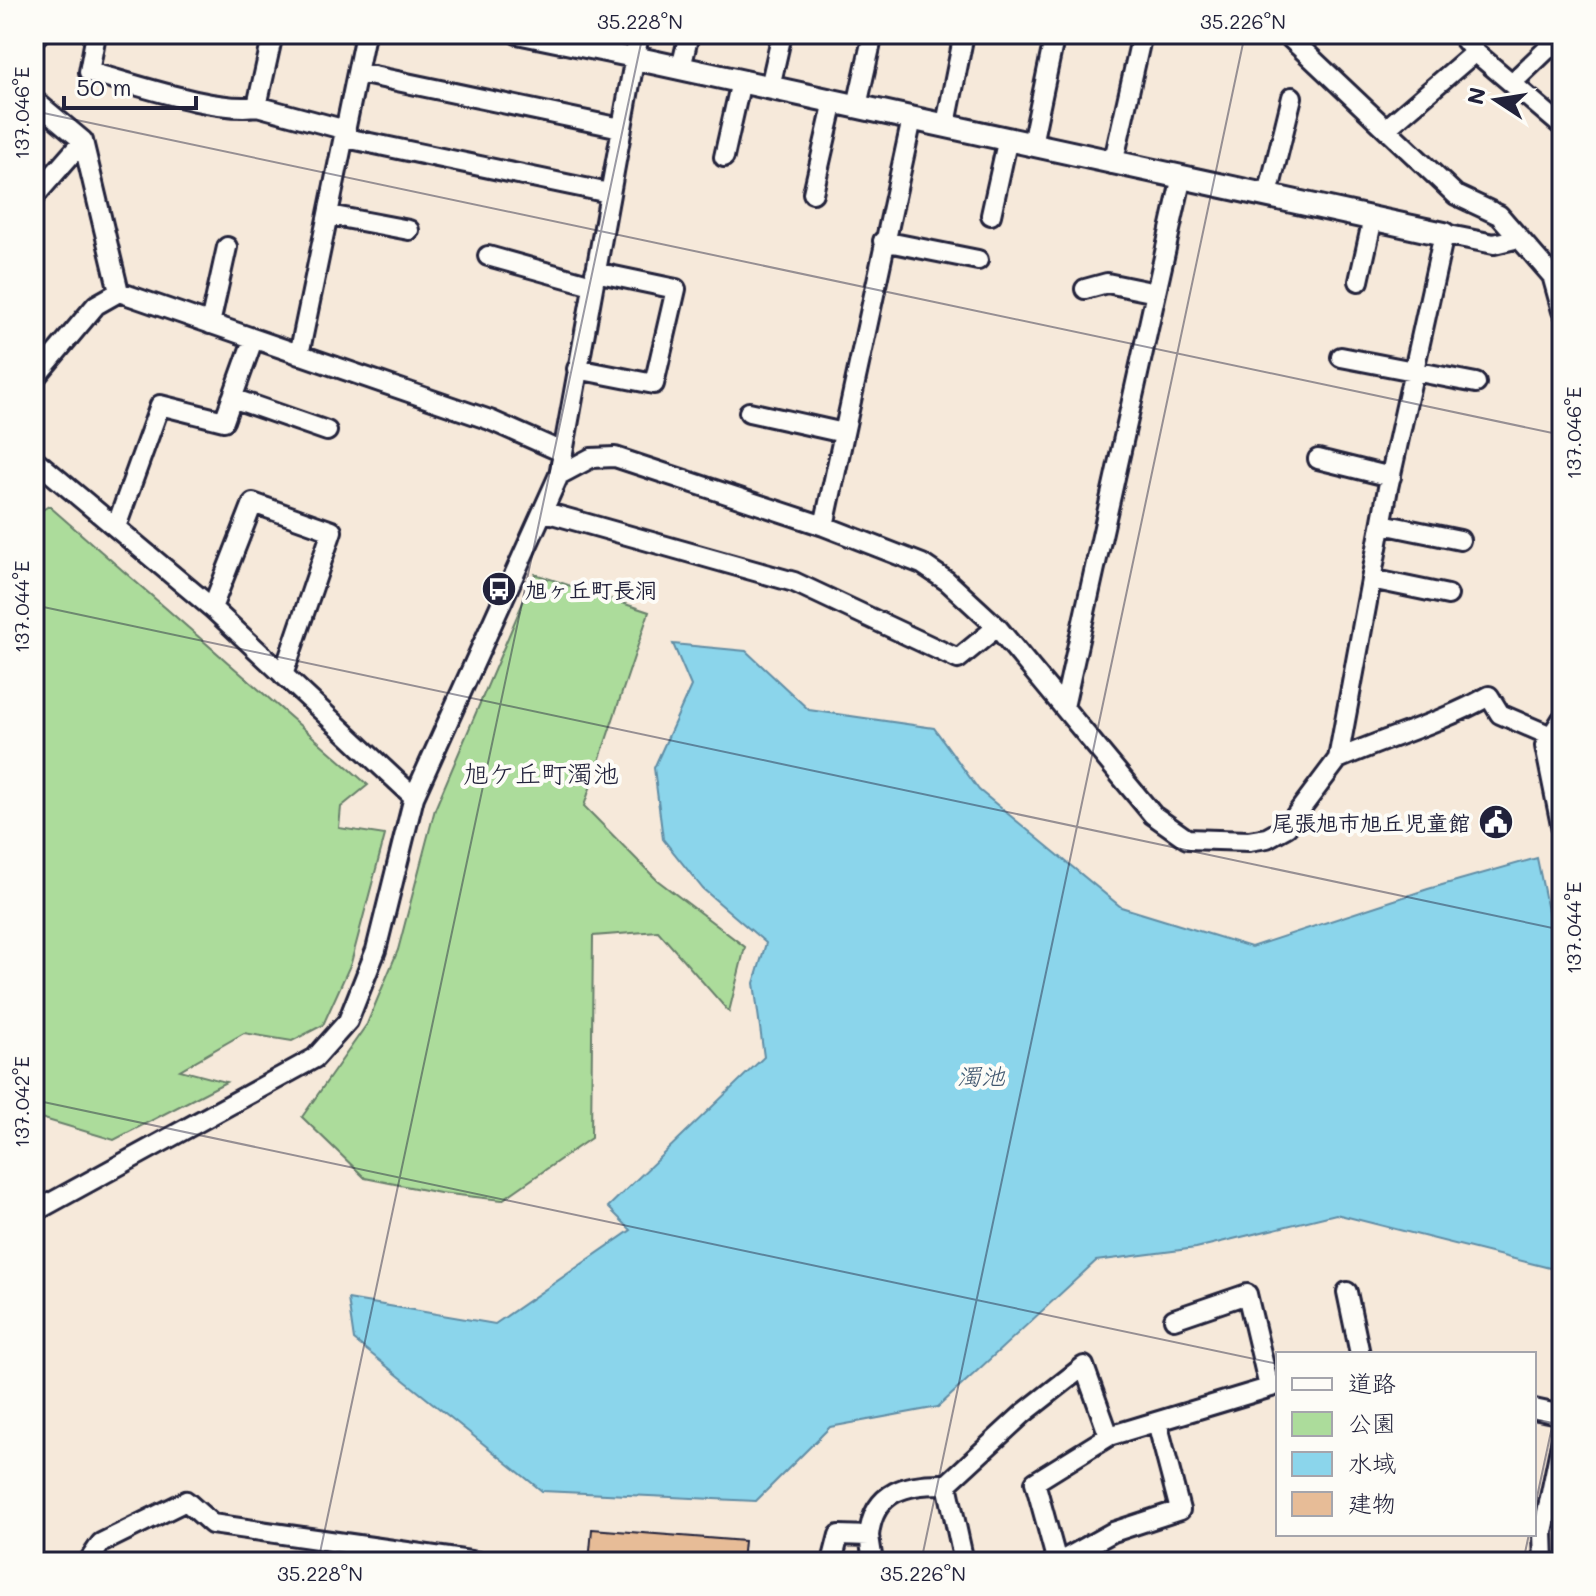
<svg xmlns="http://www.w3.org/2000/svg" width="1596" height="1596" viewBox="0 0 1596 1596" font-family="Mali,'Klee One',sans-serif">
  <rect width="100%" height="100%" fill="#f6e9da"/>
  <filter id="ink" filterUnits="userSpaceOnUse"><feTurbulence type="fractalNoise" baseFrequency=".0125" numOctaves="2"/><feDisplacementMap in="SourceGraphic" scale="16" xChannelSelector="R" yChannelSelector="G"/><feConvolveMatrix kernelMatrix="1 2 1 2 8 2 1 2 1" color-interpolation-filters="sRGB"/></filter>
  <g filter="url(#ink)">
    <path fill="#acdc9b" stroke="#677f6b" stroke-width="2" d="M49 506 368 785 341 807 339 828 385 835 351 963 323 1025 292 1041 244 1033 180 1070 226 1082 114 1140 34 1116V515Z
      M535 574 649 612 584 806 657 880 745 947 729 1012 658 931 593 936 591 1138 502 1200 440 1193 365 1178 302 1117 367 1024 398 950 435 809Z"/>
    <path fill="#8bd5eb" stroke="#618da5" stroke-width="2" d="M673 644 746 651 809 710 934 728 979 790 1121 907 1251 947 1428 889 1537 858 1562 978V1259L1554 1269 1336 1214 1196 1248 1096 1261 938 1407 830 1427 756 1501 542 1491 354 1340 348 1299 495 1324 631 1230 608 1207 764 1057 754 983 766 943 703 889 663 839 654 768 691 686Z"/>
    <path fill="#e7bc97" stroke="#22223b" stroke-width="2" d="M592 1529 744 1541 742 1562H589Z"/>
    <g fill="none" stroke-linecap="round" stroke-linejoin="round">
      <g stroke="#22223b" stroke-width="24">
        <path id="minor" d="M34 34H39
          M96 34 89 72C132 83 216 113 257 106L346 130
          M517 34 634 58
          M1286 34 1456 195 1499 215 1562 287
          M1460 34 1475 52 1562 126
          M681 68 689 34
          M359 73 621 128
          M1513 82 1562 35
          M770 87 782 34
          M34 100 83 141
          M257 106 273 34
          M857 106 873 34
          M946 124 964 34
          M1387 128 1475 52
          M346 138 609 193
          M1032 144 1055 34
          M724 157 741 81
          M1113 164 1142 34
          M813 193 834 101
          M1268 195 1292 97
          M34 197 83 141 119 292
          M329 215 409 230
          M991 215 1008 138
          M883 241 978 260
          M488 256 592 285
          M1552 275 1562 311
          M1359 281 1373 218
          M1085 289 1107 283 1156 293
          M210 324 227 247
          M299 355 365 34
          M1341 357 1476 383
          M577 369 654 384 676 289 595 272
          M34 379 96 305 119 292 490 420 562 452
          M232 398 327 431
          M749 412 844 433
          M34 459 212 608 414 797
          M1318 459 1391 477
          M559 475 591 458 615 457 824 526 922 564 947 581 997 627 1153 815 1187 839 1249 841 1267 838 1287 827 1338 759 1388 488 1444 234 1494 244 1519 238
          M545 512 794 582 958 659 997 627
          M1382 524 1460 540
          M824 526 912 119
          M116 527 160 405 224 421 253 340
          M1371 579 1448 595
          M212 608 253 503 332 531 283 675
          M1064 707 1182 176
          M1562 719 1545 746 1562 830
          M1338 759C1388 737 1441 723 1489 696L1500 714 1551 736
          M34 1212 315 1058 348 1021 376 950 414 797 559 475 639 34
          M1347 1292 1360 1354
          M1174 1319 1247 1294 1269 1387
          M1534 1409 1562 1415
          M947 1484 964 1562
          M869 1536C873 1490 908 1483 947 1484L1024 1413 1084 1366 1109 1436
          M88 1562 101 1543 186 1501 212 1524 477 1562
          M832 1562 839 1535 869 1536 873 1562
          M1057 1562 1035 1482 1109 1436 1278 1385
          M1059 1562 1113 1532 1180 1510 1157 1422
          M1544 1562 1543 1532 1562 1439"/>
      </g>
      <g stroke="#22223b" stroke-width="28">
        <path id="tertiary" d="M634 58 1444 234"/>
      </g>
      <use href="#minor" stroke="#fdfcf7" stroke-width="18"/>
      <use href="#tertiary" stroke="#fdfcf7" stroke-width="22"/>
    </g>
  </g>
  <path fill="none" stroke="#22223b" stroke-width="2" stroke-opacity="0.45" d="M34 62 40 34M34 111 1562 435M34 605 1562 930M34 1100 1278 1364M1534 1419 1562 1425M1534 1511 1562 1380M318 1562 643 34M921 1562 1245 34M1523 1562 1529 1534"/>
  <defs>
    <g id="bus-disc" transform="scale(1.8)"><circle r="9.5" fill="#22223b" stroke="#fdfcf7"/><path d="M-5-6H5V4H4V6H2V4H-2V6H-4V4H-5ZM-3.5-4V0h7V-4ZM-3.5 1.2v1.5H-2V1.2ZM2 1.2v1.5H3.5V1.2Z" fill="#fff"/></g>
    <g id="civic-disc" transform="scale(1.8)"><circle r="9.5" fill="#22223b" stroke="#fdfcf7"/><path d="M-.6-6.5H3V-4.5H.6V-3L4-1V1h2V6H-6V1h2V-1L-.6-3ZM-1.2 2.5V6h2.4V2.5Z" fill="#fff"/></g>
  </defs>
  <g fill-rule="evenodd">
    <use href="#bus-disc" x="499" y="589"/>
    <use href="#civic-disc" x="1496" y="822"/>
  </g>
  <g text-anchor="middle" dominant-baseline="central" stroke-width="8" stroke-linejoin="round" paint-order="stroke">
    <g font-size="22" font-weight="bold" fill="#22223b" stroke="#fdfcf7" text-anchor="start">
      <text x="525" y="589">旭ヶ丘町長洞</text>
      <text x="1470" y="822" text-anchor="end">尾張旭市旭丘児童館</text>
    </g>
    <g font-size="24" font-style="italic" fill="#425870" stroke="#fdfcf7">
      <text x="981" y="1075">濁池</text>
    </g>
    <g font-size="26" fill="#22223b" stroke="#fdfcf7">
      <text x="541" y="773">旭ケ丘町濁池</text>
    </g>
  </g>
  <rect width="1596" height="1596" fill="none" stroke="#fdfcf7" stroke-width="88"/>
  <rect x="1276" y="1352" width="260" height="184" fill="#fdfcf7" stroke="#a5a5ac" stroke-width="2"/>
  <rect x="1292" y="1378" width="40" height="12" fill="#fdfcf7" stroke="#a5a5ac" stroke-width="2"/>
  <text x="1348" y="1392" font-size="24" fill="#22223b">道路</text>
  <rect x="1292" y="1412" width="40" height="24" fill="#acdc9b" stroke="#a5a5ac" stroke-width="2"/>
  <text x="1348" y="1432" font-size="24" fill="#22223b">公園</text>
  <rect x="1292" y="1452" width="40" height="24" fill="#8bd5eb" stroke="#a5a5ac" stroke-width="2"/>
  <text x="1348" y="1472" font-size="24" fill="#22223b">水域</text>
  <rect x="1292" y="1492" width="40" height="24" fill="#e7bc97" stroke="#a5a5ac" stroke-width="2"/>
  <text x="1348" y="1512" font-size="24" fill="#22223b">建物</text>
  <g transform="translate(1496 100) rotate(282)" stroke="#fdfcf7" stroke-width="6" paint-order="stroke">
  <path d="M0-6L14 30L0 20L-14 30Z" fill="#22223b"/>
  <text y="-12" font-size="22" font-weight="bold" text-anchor="middle" fill="#22223b">N</text>
  </g>
  <path d="M64 96v12h132v-12" fill="none" stroke="#22223b" stroke-width="4"/>
  <text x="76" y="96" font-size="24" fill="#22223b" stroke="#fdfcf7" stroke-width="6" paint-order="stroke">50 m</text>
  <rect x="44" y="44" width="1508" height="1508" fill="none" stroke="#22223b" stroke-width="3"/>
  <g font-size="20" text-anchor="middle" fill="#22223b">
    <text x="640" y="29">35.228°N</text>
    <text x="1243" y="29">35.226°N</text>
    <text transform="translate(22 113) rotate(-90)" y="7">137.046°E</text>
    <text transform="translate(1574 433) rotate(-90)" y="7">137.046°E</text>
    <text transform="translate(22 607) rotate(-90)" y="7">137.044°E</text>
    <text transform="translate(1574 928) rotate(-90)" y="7">137.044°E</text>
    <text transform="translate(22 1102) rotate(-90)" y="7">137.042°E</text>
    <text x="320" y="1581">35.228°N</text>
    <text x="923" y="1581">35.226°N</text>
  </g>
</svg>
